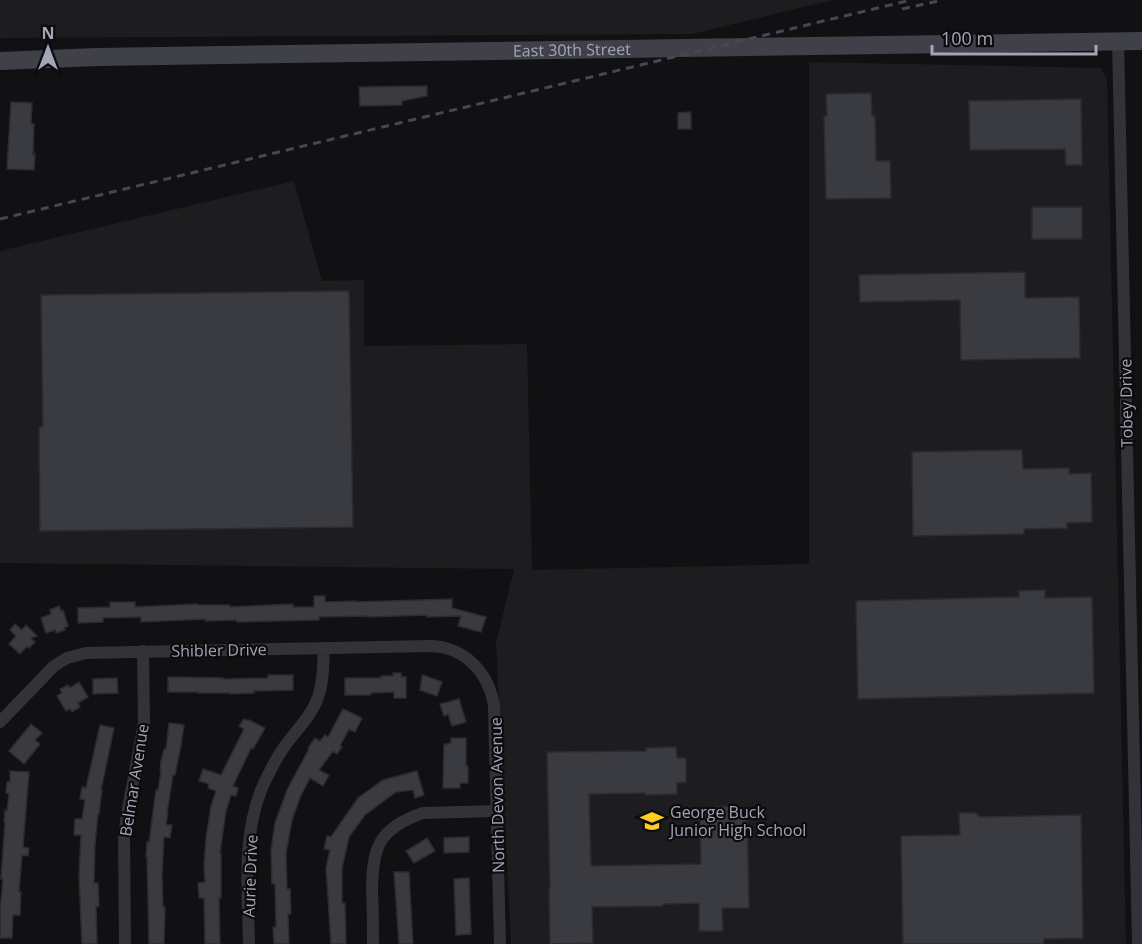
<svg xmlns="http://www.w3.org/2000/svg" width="1142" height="944" viewBox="0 0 1142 944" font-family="'Open Sans',sans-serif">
  <rect width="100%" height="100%" fill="#111113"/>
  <path fill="#1d1d20" d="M0 0H833L692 34 0 38Z
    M809 62 1101 68 1107 80 1126 944H511L496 643 514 569 0 563V251L294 181 322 281 364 280V346L527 344 532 570 809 564Z"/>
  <path fill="#3a3b41" stroke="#2c2b2f" stroke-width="1.5" d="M427 86V96L402 101V105L360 106 359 87Z
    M871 93 872 116H875L876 161H890L891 198 826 199 824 116H827L826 94Z
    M1081 99 1082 165H1066L1065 149 970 150 969 101Z
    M11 102 32 103 31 124H34L33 155 35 154 34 170 7 169Z
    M691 112V129H678V113Z
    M1032 207H1082V239H1032Z
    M1025 272V298L1079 297 1080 358 961 360 960 300 860 302 859 275Z
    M349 291 353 527 40 531 39 427H43L41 295Z
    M1022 450 1023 469 1069 468V474L1091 473 1092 522 1067 523V528L1024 529V534L913 536 912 452Z
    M1045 590V598L1092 597 1094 693 858 699 856 601 1019 597V591Z
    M314 596H325V602L356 601V602L452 599V608L486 617 481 632 458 626 461 616 427 617V615L368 617V616L319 617V620L237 622 236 620 205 621V619L141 622V617L103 618V622L78 623V608L110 607V602H135V607L198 604V605H230V607L293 604V607H314Z
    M59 606 61 611 63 610 68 626 64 628 65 630 56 633 55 630 46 633 41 618 51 614 50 610Z
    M15 624 22 630 26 625 37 636 31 638 35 642 29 648 27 646 20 654 9 644 16 636 10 630Z
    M393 673H401V677H406V698H394V692L371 693V695H345V678H381V676H393Z
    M268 675H293V690L254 691V693L230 694V693H198V692H168V677L223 678V679L268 678Z
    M423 675 442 682 437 696 420 690 422 676Z
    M117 678 118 693 93 694V679Z
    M79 682 88 697 78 703 80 707 72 712 70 709 66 711 57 696 62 693 60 689 68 685 70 688Z
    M459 699 466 722 452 726 448 714 444 716 440 704Z
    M343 709 362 718 355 732 349 729 340 746 342 747 337 754 333 751 319 770 329 775 323 786 310 778 301 795 292 820 286 853 287 889H290L291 914H288L289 944H274L273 927H276L275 884H272L271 851 275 823 287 790 309 749 308 748 315 738 320 741 325 735 328 737Z
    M244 719 248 721 249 720 265 728 253 749 251 748 233 786 238 788 236 796 231 795 226 811 220 853H221V898H219L220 944H205L204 898H199L198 883 205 882 204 866 206 838 211 806 216 791 208 788 209 784 199 781 203 769 221 775 244 729 239 726Z
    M169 723 184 725 181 745 175 775H173L167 813H168L166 825H172L170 838 164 837 162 874 163 907H165L164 944H149L147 857H146L147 842H149L156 790H158L161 773 160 772 161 761 164 749H166Z
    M31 724 42 733 35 740 40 744 24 764 9 751Z
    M100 725 114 728 101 790H102L99 814H98L95 844 94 883H98L99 906 96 907 97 944H82L79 876 81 835H74L75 819H82L85 800 80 799 82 787 86 788Z
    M451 738H466V766H468V783H460V788H443L444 744H449V743H451Z
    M676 747 677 758H686V782L677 783V794L645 795V793L589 794 591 866 701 864 700 811H715V807L733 806V811H747L749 908H722L723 931H699V903L663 904V906L592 907 593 943 550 944 549 889H550L547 752 646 751V748Z
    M10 771 29 772 23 847 29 848 28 856 22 855 19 892H21L20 915H13L12 938H0V902H1L3 879H1L5 822H4L5 810 7 811 9 794 6 793 7 782H10Z
    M417 771 424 795 415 798 413 790 396 792 365 815 349 837 342 868V903H345L346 944H331L326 868 330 850 324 849 327 836 331 837 358 798 383 780Z
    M959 813H976L980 817 1081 815 1083 938 1044 939 1043 944H903L901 836 960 835Z
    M469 837V852L444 853V838Z
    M427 838 435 851 414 863 406 851Z
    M394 872H409L413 944H399Z
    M469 878 471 934 456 935 454 879Z"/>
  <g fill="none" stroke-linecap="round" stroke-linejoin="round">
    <path stroke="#323238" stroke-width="12" d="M1118 42 1138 944
      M0 722 54 666 67 658 86 653 431 646C465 647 489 673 494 706L500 944
      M125 944 124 835 127 814 144 723 143 651
      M249 944C248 893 242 839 261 790 268 775 275 759 285 746 296 730 312 716 318 697 324 681 323 664 324 648
      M373 944C373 927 373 909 372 892 372 847 379 828 423 813L497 811"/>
    <path stroke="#404148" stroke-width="18" id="s1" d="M0 61 97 57 1142 41"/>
    <path stroke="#47484f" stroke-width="3" stroke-dasharray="8 6" stroke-linecap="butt" d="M902 9 943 0
      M0 219 911 0"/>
  </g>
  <defs>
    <g id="school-bare" transform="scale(1.8)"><path d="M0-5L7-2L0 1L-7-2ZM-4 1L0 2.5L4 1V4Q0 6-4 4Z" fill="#ffcd1d" stroke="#0c0c0e" stroke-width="2.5" paint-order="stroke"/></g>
  </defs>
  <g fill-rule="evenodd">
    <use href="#school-bare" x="652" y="821"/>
  </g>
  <g text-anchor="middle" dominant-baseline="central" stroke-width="4.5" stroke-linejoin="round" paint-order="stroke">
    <g font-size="16" fill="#a1a5b5" stroke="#0c0c0e">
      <text stroke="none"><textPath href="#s1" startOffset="572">East 30th Street</textPath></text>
      <text transform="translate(1126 403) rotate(-91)">Tobey Drive</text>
      <text transform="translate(219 650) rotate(-1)">Shibler Drive</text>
      <text transform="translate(134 780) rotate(-81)">Belmar Avenue</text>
      <text transform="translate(497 795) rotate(-91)">North Devon Avenue</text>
      <text transform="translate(250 876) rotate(-88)">Aurie Drive</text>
    </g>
    <g font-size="16" fill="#a1a5b5" stroke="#0c0c0e" text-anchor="start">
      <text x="670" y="812">George Buck<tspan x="670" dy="18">Junior High School</tspan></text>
    </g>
  </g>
  <g transform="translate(48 48)" stroke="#0c0c0e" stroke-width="4.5" paint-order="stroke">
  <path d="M0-4.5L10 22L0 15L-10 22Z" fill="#a1a5b5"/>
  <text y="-9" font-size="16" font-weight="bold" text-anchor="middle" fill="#a1a5b5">N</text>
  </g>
  <path d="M932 45v9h164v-9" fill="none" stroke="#a1a5b5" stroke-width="3"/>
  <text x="941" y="45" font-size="18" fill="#a1a5b5" stroke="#0c0c0e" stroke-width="4.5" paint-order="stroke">100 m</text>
</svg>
